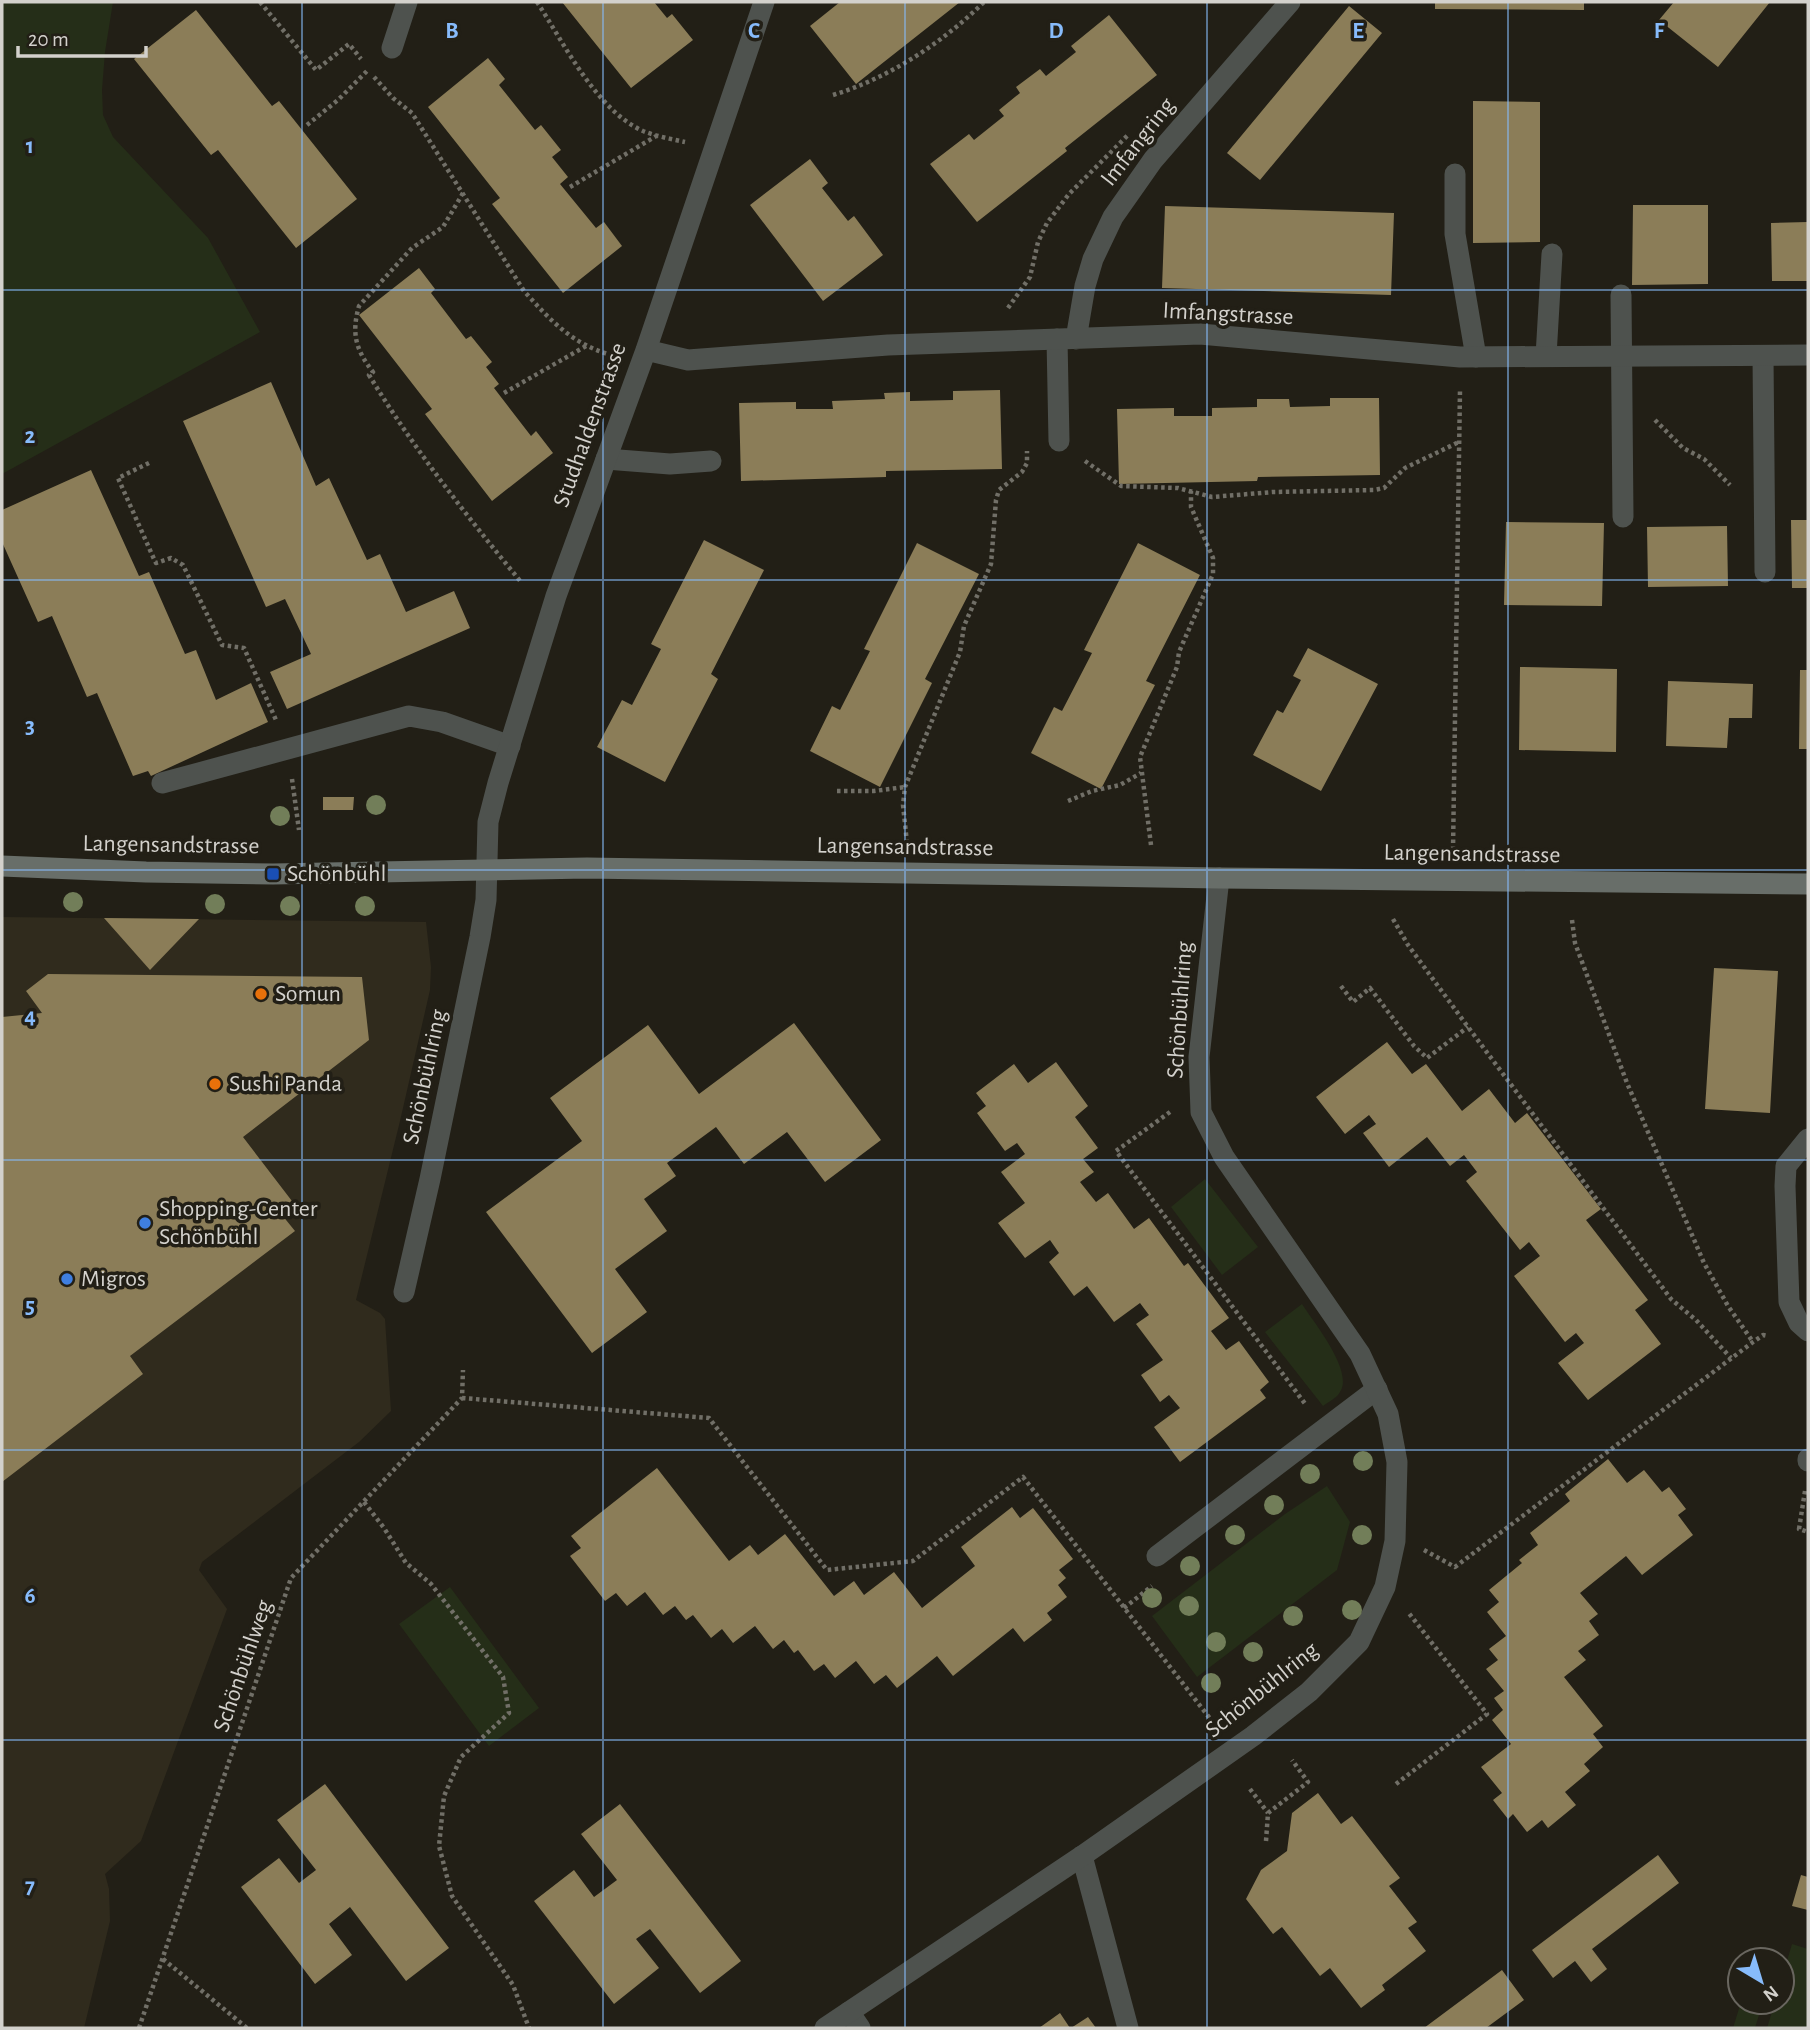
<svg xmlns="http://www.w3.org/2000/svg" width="1810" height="2030" viewBox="0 0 1810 2030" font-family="'Alegreya Sans',sans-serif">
  <rect width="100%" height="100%" fill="#221f16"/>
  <path fill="#302b1d" d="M2 917 426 922 431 967 430 990 400 1121 356 1300 380 1313 385 1319 391 1411 359 1442 202 1562 199 1570 227 1609 141 1841 105 1874 109 1889 110 1921 84 2028H2Z"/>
  <path fill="#252e18" d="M2 2H113L105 52 102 90 103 115 113 137 208 238 260 332 2 474Z
    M1205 1179 1258 1247 1222 1275 1171 1207Z
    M1302 1304C1314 1323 1354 1371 1340 1392 1337 1398 1328 1402 1323 1406L1265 1332Z
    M1327 1486 1350 1522 1337 1570 1197 1677 1152 1616 1285 1514Z
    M450 1587 539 1708 489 1746 399 1624Z
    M1792 1944 1808 1949V2028H1767L1775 2002H1782V1978Z
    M1741 2002H1763L1755 2028H1733Z"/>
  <path fill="#8b7d58" d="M562 2H654L667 18 672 14 693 40 631 88Z
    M840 2H960L856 84 810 26Z
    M1435 2H1584V10L1435 9Z
    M1674 2H1770L1718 67 1659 20Z
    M1349 6 1382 33 1260 180 1227 153Z
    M196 10 272 106 279 101 357 199 296 248 218 150 211 155 134 59Z
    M1109 15 1157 75 1065 148 1067 151 977 222 930 164 969 134 974 140 1004 116 999 110 1020 93 1016 87 1040 69 1046 76 1076 52 1071 46Z
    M488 58 505 79 499 85 535 130 541 125 561 150 552 157 568 177 560 184 596 228 604 222 622 246 563 293 492 204 500 198 428 107Z
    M1473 101 1540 102V242L1473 243Z
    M810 159 828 183 822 188 848 221 854 216 883 255 823 301 750 205Z
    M1633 205H1708V284L1632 285Z
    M1165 206 1394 213 1391 295 1162 288Z
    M1808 222V281H1772L1771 223Z
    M419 268 435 289 431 293 466 339 471 336 492 362 486 367 499 384 494 388 531 436 536 431 553 453 492 501 425 414 432 409 359 315Z
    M271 382 316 486 329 478 367 560 380 554 406 612 454 591 470 628 287 709 270 672 311 654 285 599 266 607 183 421Z
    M1000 390 1002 469 886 471V477L741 481 739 403 796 402V409H833L832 401 885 399 884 393 910 392V401L953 400V391Z
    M1330 398H1379L1380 475 1258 477 1257 481 1119 484 1117 409 1174 408V416H1212V408L1257 407V399H1289L1290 407 1330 406Z
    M91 470 139 576 149 572 185 654 196 650 216 700 251 683 268 722 151 776 148 771 133 776 97 693 87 697 52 616 38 622 2 542V510Z
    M1791 520H1808V588H1792Z
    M1506 522 1604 523 1602 606 1504 605Z
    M1727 526 1728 586 1648 587 1647 527Z
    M704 540 764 570 711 674 718 679 665 782 597 747 622 700 632 705 661 649 651 644Z
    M917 543 979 574 925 679 932 683 880 787 810 751 832 706 840 710 870 651 864 649Z
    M1138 543 1200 575 1146 681 1155 685 1101 789 1031 753 1054 707 1062 711 1092 653 1084 650Z
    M1308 648 1378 684 1321 791 1253 755 1277 710 1283 713 1301 680 1293 676Z
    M1520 667 1617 669 1616 752 1519 750Z
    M1800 670H1808V749H1799Z
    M1668 681 1753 684 1752 718H1729L1727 748 1666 746Z
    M323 797H354L353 810H323Z
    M104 918 199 919 150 970Z
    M1714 968 1778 971 1770 1113 1705 1109Z
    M48 974 362 977 369 1040 243 1137 295 1205 282 1215 295 1231 130 1356 143 1374 2 1482V1017L42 1013 26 991Z
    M794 1023 881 1140 825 1182 787 1132 744 1164 716 1127 667 1163 676 1176 644 1199 667 1231 615 1269 647 1312 592 1353 486 1212 582 1141 550 1098 648 1025 699 1094Z
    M1387 1042 1412 1074 1426 1064 1462 1111 1489 1089 1515 1123 1527 1113 1601 1209 1586 1220 1648 1300 1635 1310 1661 1344 1588 1400 1558 1363 1584 1343 1576 1333 1565 1342 1514 1276 1540 1256 1529 1242 1520 1250 1466 1181 1477 1172 1464 1155 1450 1166 1427 1137 1389 1167 1363 1133 1376 1124 1369 1115 1345 1134 1316 1097Z
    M1056 1062 1088 1106 1075 1117 1098 1148 1083 1159 1094 1172 1080 1182 1096 1202 1108 1193 1134 1229 1149 1218 1184 1266 1188 1263 1229 1318 1211 1331 1226 1350 1239 1341 1269 1382 1260 1390 1266 1398 1180 1462 1154 1427 1180 1408 1169 1395 1160 1402 1141 1375 1163 1360 1136 1324 1149 1315 1140 1303 1114 1322 1087 1286 1074 1296 1049 1262 1059 1253 1050 1240 1025 1258 998 1223 1025 1203 1001 1172 1025 1154 1017 1143 1005 1151 977 1113 986 1106 976 1093 1014 1064 1028 1083Z
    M1608 1459 1627 1483 1644 1470 1662 1492 1669 1487 1686 1509 1678 1515 1693 1535 1642 1575 1626 1556 1580 1593 1598 1614 1589 1621 1599 1635 1578 1651 1586 1660 1564 1677 1603 1726 1593 1734 1603 1747 1584 1764 1590 1771 1565 1792 1576 1805 1548 1828 1542 1820 1527 1832 1513 1814 1508 1819 1493 1800 1502 1793 1481 1767 1511 1744 1492 1720 1503 1710 1494 1698 1504 1691 1486 1669 1498 1660 1489 1649 1506 1636 1487 1612 1499 1602 1489 1590 1522 1563 1519 1560 1538 1545 1530 1533 1570 1501 1565 1494Z
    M657 1468 729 1561 750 1545 758 1555 785 1534 834 1596 854 1581 864 1595 894 1572 922 1608 975 1566 961 1547 1012 1507 1020 1518 1033 1508 1073 1559 1059 1570 1066 1578 1058 1585 1067 1597 1047 1613 1052 1620 1024 1642 1013 1628 953 1676 937 1656 897 1688 886 1675 874 1684 856 1661 835 1678 824 1664 814 1671 798 1650 794 1653 784 1640 773 1649 755 1626 733 1643 722 1629 711 1638 693 1615 686 1620 675 1606 663 1615 645 1592 627 1606 616 1593 605 1601 570 1556 581 1548 571 1536Z
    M325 1784 449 1948 406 1981 350 1907 329 1924 352 1955 315 1984 241 1887 279 1858 299 1883 316 1870 277 1820Z
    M1318 1793 1341 1824 1352 1816 1400 1878 1389 1886 1417 1922 1408 1928 1426 1951 1382 1985 1385 1990 1361 2008 1330 1968 1320 1976 1282 1927 1273 1934 1246 1899 1261 1870 1287 1851 1292 1813Z
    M620 1804 741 1961 700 1993 650 1929 636 1939 659 1968 614 2004 534 1901 574 1870 594 1897 617 1880 581 1834Z
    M1658 1855 1679 1883 1592 1949 1607 1969 1591 1982 1575 1961 1553 1978 1532 1950Z
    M1801 1875 1808 1877V1910L1792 1906Z
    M1502 1970 1524 2000 1486 2028H1424Z
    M1060 2013 1070 2028H1039Z
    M1088 2017 1096 2028H1071Z"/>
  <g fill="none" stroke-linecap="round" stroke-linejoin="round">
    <path stroke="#716f67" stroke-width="4.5" stroke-dasharray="3.5 3.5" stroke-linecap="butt" d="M260 2 316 70 349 44 361 59
      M537 2C564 43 596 110 643 131 655 136 671 139 685 142
      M374 77 393 98 412 113 524 291C550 320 572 344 611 355
      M833 95C889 78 942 43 984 2
      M307 125 338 100 368 70
      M570 187 658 135
      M463 193 443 227 412 248 359 306C351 334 356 350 373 372L369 375C414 449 466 515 521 582
      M1008 308 1030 277 1038 242 1047 223 1069 194 1128 135
      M504 393 586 346
      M1655 420 1683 448 1704 459 1730 485
      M1085 461 1121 486 1178 488 1212 497 1273 492 1374 490 1384 488 1405 468 1459 442
      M149 463 118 478 154 559 156 563 171 558 183 565 222 645 244 648 276 720
      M292 779 299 830
      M837 791H874L905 787
      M1068 801 1092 791 1120 785 1141 773
      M907 843 903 805 905 787 960 652 964 626 991 564 996 500 999 490 1022 472 1027 463V451
      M1151 845 1140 757 1177 667 1179 652 1213 574V558L1191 507V491
      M1453 850 1460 390
      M1393 919 1408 945 1468 1027 1671 1299 1696 1320 1731 1358
      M1572 920 1575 943 1627 1083 1704 1263 1728 1306 1753 1342
      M1341 986 1353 1002 1370 988 1414 1046 1427 1058 1468 1027
      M1170 1112 1116 1151 1306 1405
      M462 1398 709 1418 827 1570 913 1561 1023 1477 1215 1725
      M1805 1491 1799 1529 1808 1532
      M364 1502 384 1528 406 1563 431 1584 503 1677 509 1713 461 1757 444 1796 439 1846 452 1896 513 1985 529 2028
      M1424 1550 1455 1567 1753 1342 1763 1335 1768 1336
      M1124 1608 1152 1586
      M1396 1784 1487 1714 1408 1612
      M1250 1789 1268 1813
      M1266 1841 1268 1813 1308 1782 1292 1760
      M163 1959 247 2028
      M139 2028 291 1578 462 1398 463 1370"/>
    <path stroke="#4e524e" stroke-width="21" d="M1455 174V234L1476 357
      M1621 295 1623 517
      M1057 339 1059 441
      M1546 356 1552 254
      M1763 356 1765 572
      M606 459 670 464 711 461
      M162 783 409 716 442 722 510 746
      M1808 1461V1459
      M1157 1556 1377 1389
      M1082 1856 1128 2028
      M849 2012 860 2028"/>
    <path stroke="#4e524e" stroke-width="21" d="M392 48 407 2
      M1076 339 1085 286 1093 259 1113 217 1153 160 1290 2
      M646 350 688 360 888 345 1200 334 1460 357 1808 355
      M1808 1139 1786 1166 1785 1186 1789 1302 1799 1323 1808 1331
      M404 1292 430 1179 480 937 486 900 488 822 498 783 556 596 646 350 764 2
      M825 2028 1082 1856 1253 1736 1309 1692 1359 1642 1385 1587 1395 1541 1397 1462 1388 1414 1360 1354 1224 1157 1201 1112 1199 1057 1219 878"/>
    <path stroke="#686e69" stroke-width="21" d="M2 866 146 872 273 874 587 868 1219 878 1808 884"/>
  </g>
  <g fill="#727e59">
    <circle cx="376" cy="805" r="10"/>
    <circle cx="280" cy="816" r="10"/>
    <circle cx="73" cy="902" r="10"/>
    <circle cx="215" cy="904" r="10"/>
    <circle cx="290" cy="906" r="10"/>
    <circle cx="365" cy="906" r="10"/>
    <circle cx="1363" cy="1461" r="10"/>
    <circle cx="1310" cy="1474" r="10"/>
    <circle cx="1274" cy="1505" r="10"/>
    <circle cx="1235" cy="1535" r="10"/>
    <circle cx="1362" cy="1535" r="10"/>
    <circle cx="1190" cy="1566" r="10"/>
    <circle cx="1152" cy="1598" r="10"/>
    <circle cx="1189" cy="1606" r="10"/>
    <circle cx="1352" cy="1610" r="10"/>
    <circle cx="1293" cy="1616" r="10"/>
    <circle cx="1216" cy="1642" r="10"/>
    <circle cx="1253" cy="1652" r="10"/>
    <circle cx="1211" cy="1683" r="10"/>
  </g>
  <path fill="none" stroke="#87bbfb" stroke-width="2" stroke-opacity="0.55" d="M302 2V2028M603 2V2028M905 2V2028M1207 2V2028M1508 2V2028M2 290H1808M2 580H1808M2 870H1808M2 1160H1808M2 1450H1808M2 1740H1808"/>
  <rect fill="#1a4fb4" stroke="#221f16" stroke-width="2.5" x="266" y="867" width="14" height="14" rx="3.5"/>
  <g fill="#e8710a" stroke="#221f16" stroke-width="2.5">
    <circle cx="261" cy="994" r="7"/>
    <circle cx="215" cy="1084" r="7"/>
  </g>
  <g fill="#3f7fe0" stroke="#221f16" stroke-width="2.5">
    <circle cx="145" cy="1223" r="7"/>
    <circle cx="67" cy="1279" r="7"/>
  </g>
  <g text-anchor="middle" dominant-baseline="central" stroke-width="7" stroke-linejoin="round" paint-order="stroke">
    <g font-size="24" fill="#d3d1cc" stroke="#221f16">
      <text transform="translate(1138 142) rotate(-52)">Imfangring</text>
      <text transform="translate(1228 314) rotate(3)">Imfangstrasse</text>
      <text transform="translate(590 425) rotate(-70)">Studhaldenstrasse</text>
      <text transform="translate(171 845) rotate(1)">Langensandstrasse</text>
      <text transform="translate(905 847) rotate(1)">Langensandstrasse</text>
      <text transform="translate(1472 854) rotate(1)">Langensandstrasse</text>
      <text transform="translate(1180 1010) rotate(-86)">Schönbühlring</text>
      <text transform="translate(425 1077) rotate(-78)">Schönbühlring</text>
      <text transform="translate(243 1666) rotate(-71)">Schönbühlweg</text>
      <text transform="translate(1262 1690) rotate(-39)">Schönbühlring</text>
    </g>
    <g font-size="24" fill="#d3d1cc" stroke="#221f16" text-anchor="start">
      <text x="287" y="874">Schönbühl</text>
      <text x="275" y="994">Somun</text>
      <text x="229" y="1084">Sushi Panda</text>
      <text x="159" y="1209">Shopping-Center<tspan x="159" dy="28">Schönbühl</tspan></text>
      <text x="81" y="1279">Migros</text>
    </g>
  </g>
  <g font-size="23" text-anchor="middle" font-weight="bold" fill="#87bbfb" stroke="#221f16" stroke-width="7" stroke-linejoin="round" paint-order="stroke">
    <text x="452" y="38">B</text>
    <text x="754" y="38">C</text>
    <text x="1056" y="38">D</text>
    <text x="1358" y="38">E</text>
    <text x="1659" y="38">F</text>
    <text x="30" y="153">1</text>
    <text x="30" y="443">2</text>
    <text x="30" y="733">3</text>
    <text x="30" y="1023">4</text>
    <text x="30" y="1313">5</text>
    <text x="30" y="1603">6</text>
    <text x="30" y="1893">7</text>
  </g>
  <rect width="1810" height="2030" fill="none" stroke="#d3d1cc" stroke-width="7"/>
  <g transform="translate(1761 1981) rotate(142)"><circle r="33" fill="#221f16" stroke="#69665f" stroke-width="2"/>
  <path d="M0-5L12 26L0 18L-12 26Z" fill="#87bbfb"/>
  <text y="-10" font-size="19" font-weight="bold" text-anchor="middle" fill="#d3d1cc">N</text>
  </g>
  <path d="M18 46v10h128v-10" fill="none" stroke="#d3d1cc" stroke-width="3.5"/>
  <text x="28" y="46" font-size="21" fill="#d3d1cc" stroke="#221f16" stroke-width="5" paint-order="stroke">20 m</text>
</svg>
